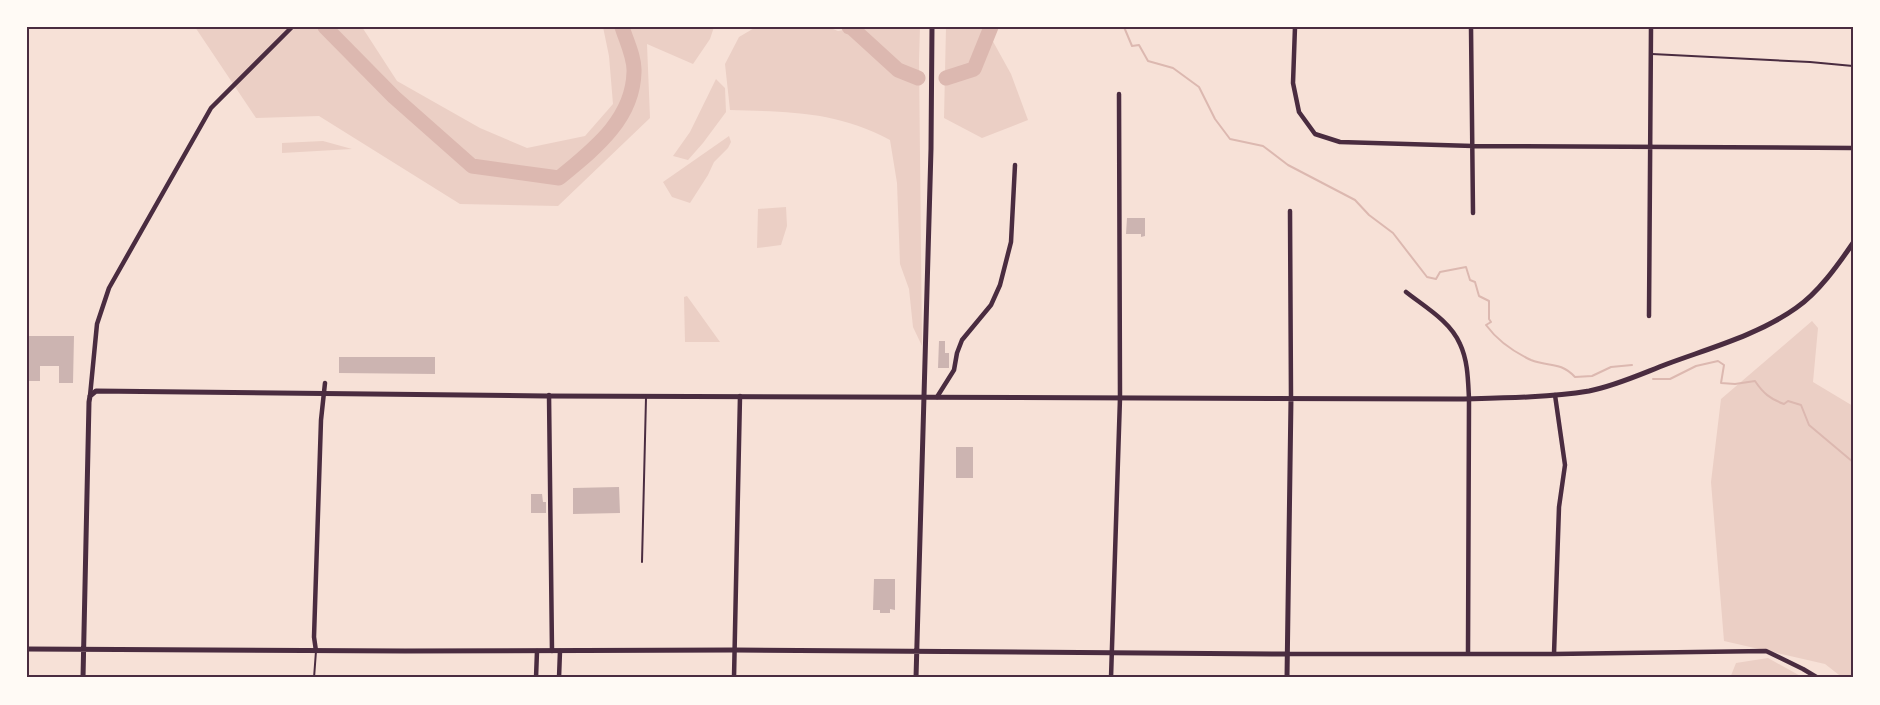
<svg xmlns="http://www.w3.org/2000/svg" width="1880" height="705" viewBox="0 0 1880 705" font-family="Rubik,sans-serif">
  <rect width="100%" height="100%" fill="#f7e1d7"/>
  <path fill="#ebcfc5" d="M195 27H362L397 81 480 128 527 148 585 136 613 104 609 56 603 27H714L710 39 693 64 647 44 650 118 558 206 460 204 319 116 256 118Z
    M756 27H828L838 31 858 27H920L919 60 922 346 913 327 909 289 900 264 897 183 890 140C836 111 789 112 730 110L725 64 739 37Z
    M946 27H985L1011 74 1028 120 982 138 944 118Z
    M716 79 725 88 726 112 703 143 688 160 673 156 690 132Z
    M729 136 731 142 728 148 714 162 708 175 690 203 672 197 663 182Z
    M323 141 352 149 282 153V143Z
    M786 207 787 226 781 245 757 248 758 209Z
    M687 296 720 342H685L684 297Z
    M1812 321 1818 328 1813 382 1853 406V678H1843L1825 664 1724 641 1711 482 1721 399Z
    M1768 658 1804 678H1730L1736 663Z"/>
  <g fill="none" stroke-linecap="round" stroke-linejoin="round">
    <path stroke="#dcb8b0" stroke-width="2" d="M1124 27 1132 46 1139 45 1148 61 1173 68 1199 87 1215 119 1230 139 1263 146 1288 165 1355 200 1369 215 1393 233 1427 277 1436 279 1440 272 1466 267 1470 280 1475 282 1479 296 1489 301V319L1491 322 1486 325C1497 340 1514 352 1531 360 1548 367 1560 361 1575 377L1592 376 1611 367 1632 365
      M1653 379H1670L1696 366 1718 361 1724 365 1721 383 1735 384 1755 381C1763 393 1770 399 1784 404L1788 401 1801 405 1809 425 1853 462"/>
    <path stroke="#dcb8b0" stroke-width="15" d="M325 27 394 97 472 166 559 178C593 150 633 120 634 72 635 58 626 40 622 27
      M849 27 852 28 898 70 918 78
      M946 78 974 69 991 27"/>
  </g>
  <path fill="#ccb4b1" d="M1127 218H1145V236L1141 237V234H1126Z
    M28 336H74L73 383H59V366H40V381H28Z
    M939 341H945V353H949V368H938Z
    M339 357H435V374L339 373Z
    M956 447H973V478H956Z
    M619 487 620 513 573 514V488Z
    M531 494H542L543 502H546V513H531Z
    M874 579H895V610L890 609V613H880V610H873Z"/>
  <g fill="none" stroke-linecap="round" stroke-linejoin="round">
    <path stroke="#4a2c40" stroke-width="2" d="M1652 54 1810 62 1853 66
      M642 562 646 398
      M314 678 316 651"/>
    <path stroke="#4a2c40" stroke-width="4.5" d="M1295 27 1293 83 1299 112 1315 134 1340 142 1473 146 1853 148
      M1471 27 1473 213
      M1290 211 1291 398
      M1406 292C1425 307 1450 321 1460 344 1468 361 1468 380 1469 399L1468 653
      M1649 316 1651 27
      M549 395 552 651
      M90 396 97 324 109 288 211 108 292 27
      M937 397 954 370 957 353 962 340 991 305 1000 285 1011 242 1015 165
      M316 651 314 637 321 420 325 383
      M1287 654H1554L1766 651 1803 669 1818 678
      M1554 654 1559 507 1565 465 1555 395
      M536 678 537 651
      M559 678 560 651
      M734 678 740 396
      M1111 678 1120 398 1119 94"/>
    <path stroke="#4a2c40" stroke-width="5" d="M27 649 405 651 735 650 1287 654
      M83 678 89 402 90 396 96 391 546 396 1457 399C1501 398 1545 398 1589 391 1615 386 1641 374 1667 364 1710 348 1758 335 1796 308 1818 293 1838 265 1853 243
      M916 678 931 149 932 27
      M1287 678 1291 398"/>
  </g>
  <rect width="1880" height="705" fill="none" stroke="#fffaf5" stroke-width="57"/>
  <rect x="28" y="28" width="1824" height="648" fill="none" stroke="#4a2c40" stroke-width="2"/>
</svg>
